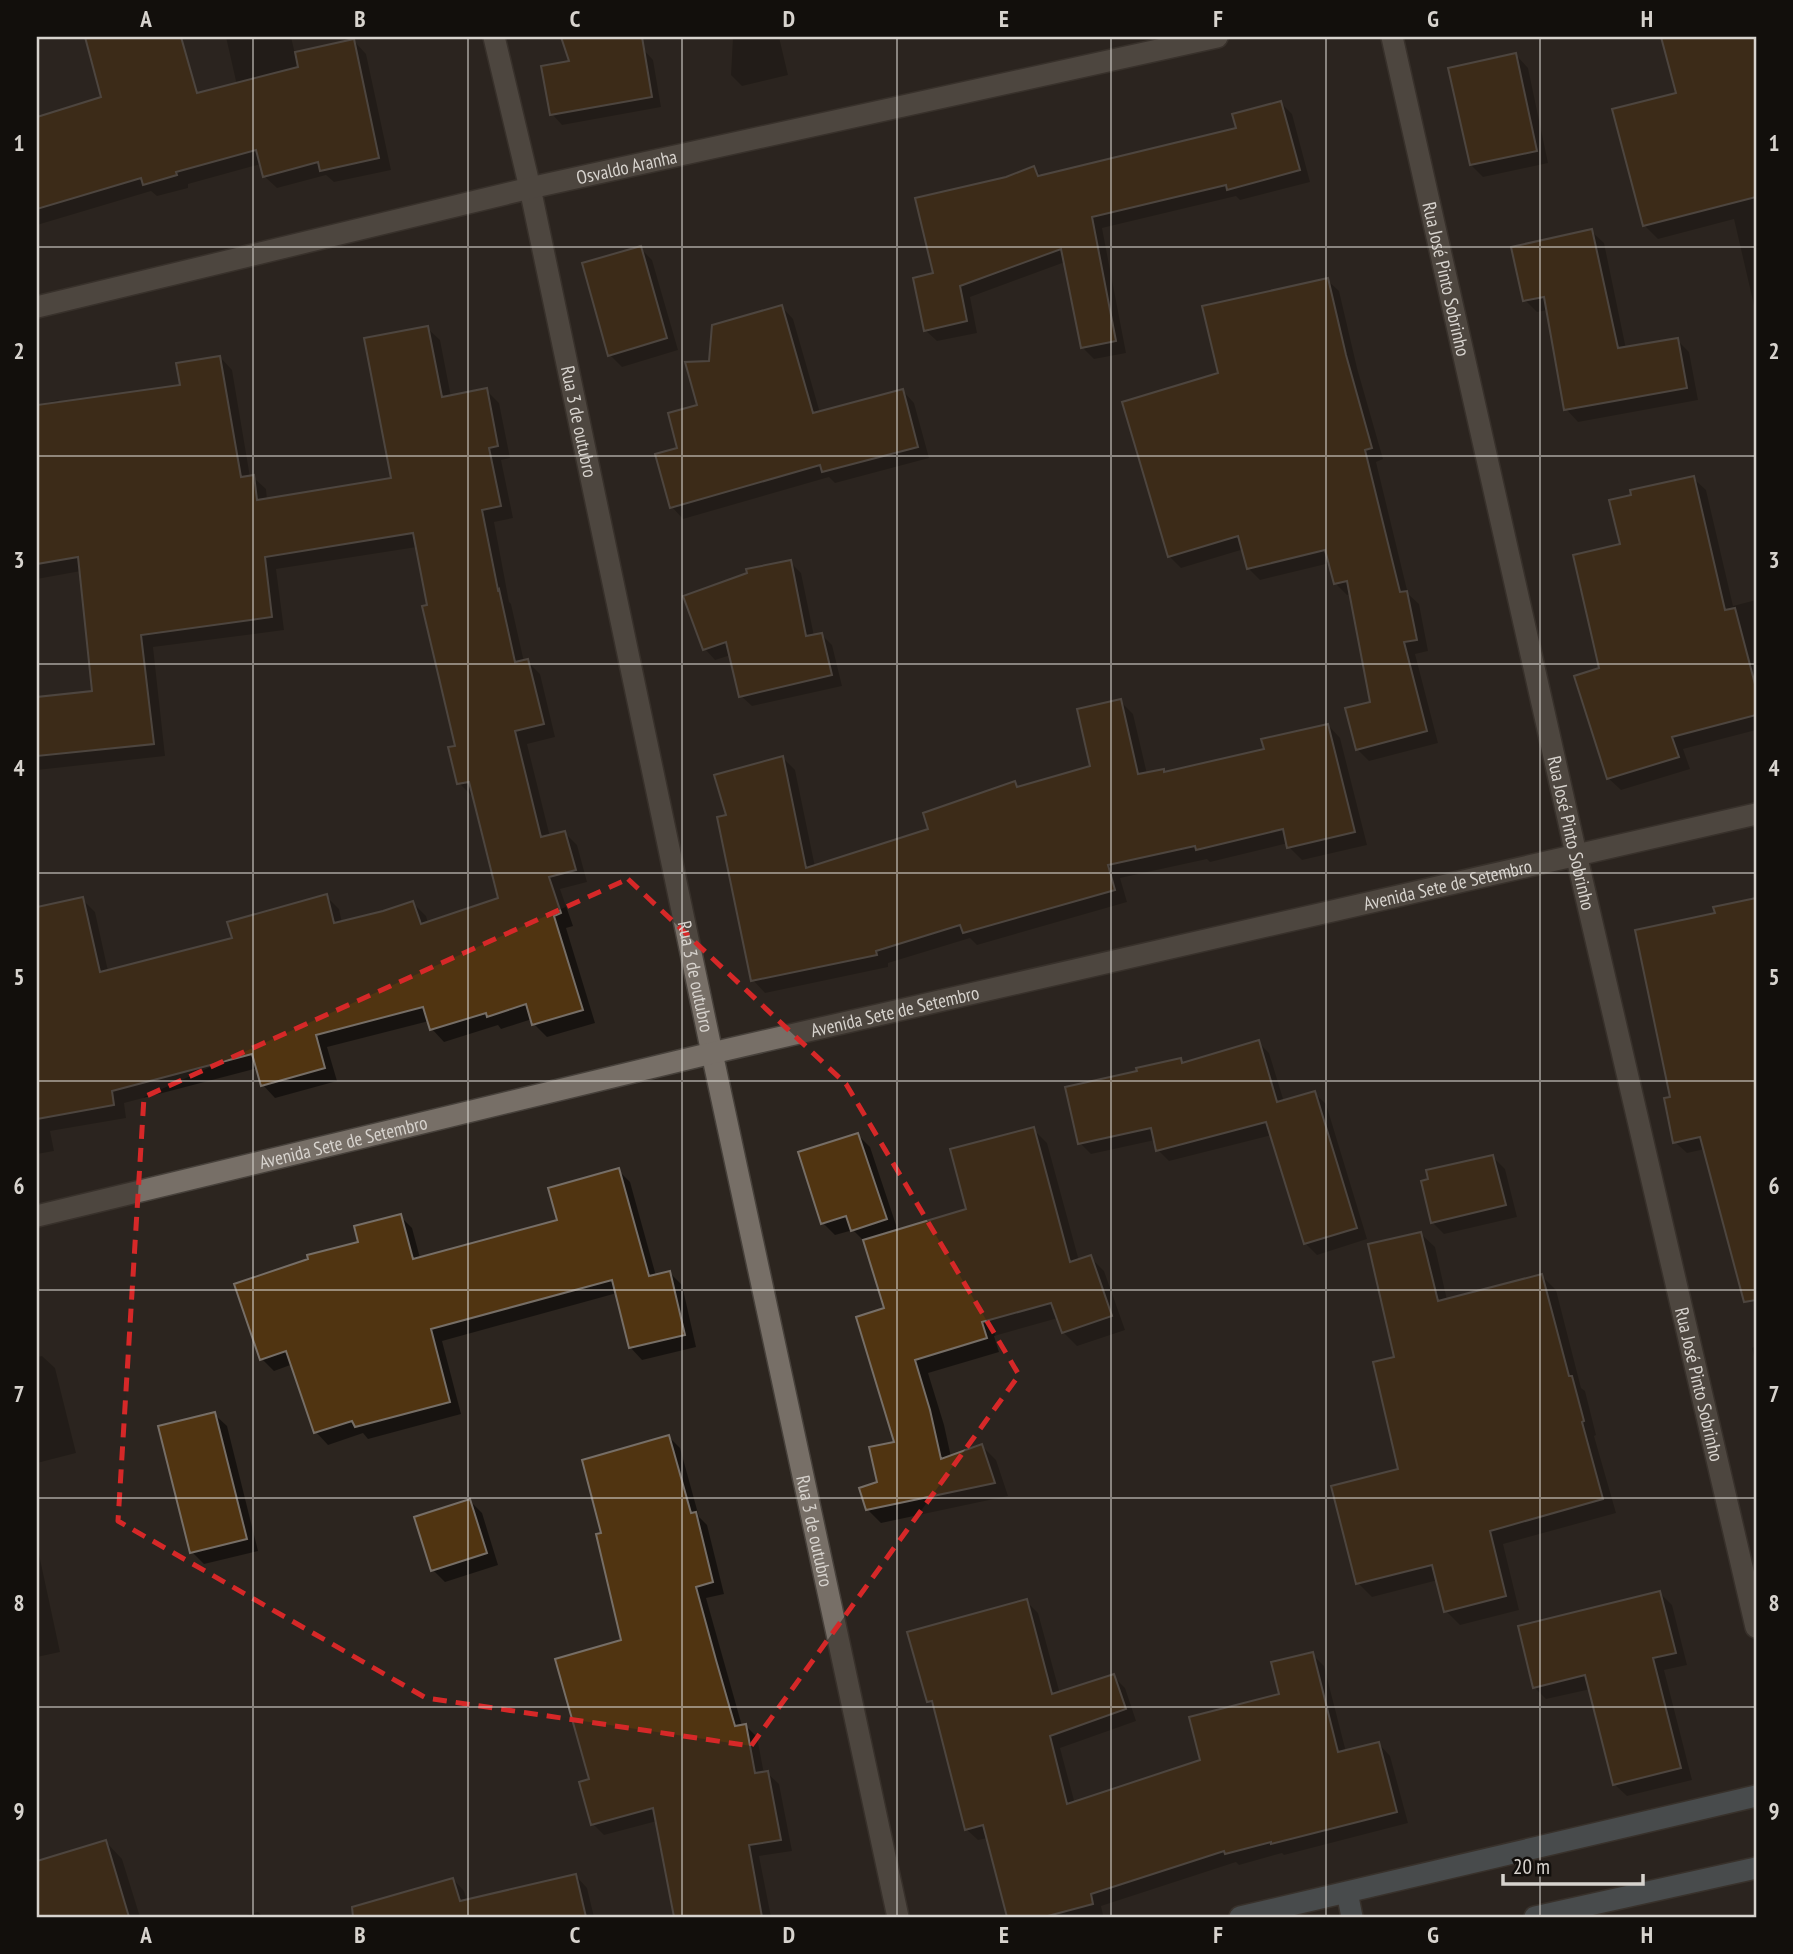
<svg xmlns="http://www.w3.org/2000/svg" width="1793" height="1954" viewBox="0 0 1793 1954" font-family="'PT Sans Narrow',sans-serif">
  <rect width="100%" height="100%" fill="#2c251f"/>
  <path fill="#0007" d="M87 37H166L184 104 238 90 226 37H291L295 54 354 41 366 54 391 170 334 182 326 175 277 188 264 176 261 164 188 184V188L157 196 151 191 37 225V119L103 98Z
    M563 37H624L628 52 643 49 653 60 661 107 562 125 552 114 571 62Z
    M733 37H779L788 75 742 86 731 75Z
    M1663 37H1756V314L1734 219 1658 239 1644 225 1678 94Z
    M1516 55 1528 68 1548 163 1483 177 1471 165Z
    M1281 103 1292 114 1310 182 1240 200 1236 196 1102 228 1126 353 1094 359 1082 347 1065 262 970 297 977 333 937 341 925 330 935 275 1006 178 1034 168 1042 176 1238 129Z
    M1591 231 1604 243 1626 349 1677 340 1689 352 1698 400 1578 422 1566 409 1548 310 1537 312 1525 300Z
    M640 248 652 260 678 350 622 367 610 355Z
    M1327 280 1339 291 1357 368 1383 459 1376 462 1408 594 1419 604 1428 651 1415 654 1438 743 1369 761 1357 749 1372 703 1351 594 1347 595 1335 583 1330 563 1260 580 1248 568 1244 549 1181 568 1169 556 1220 374Z
    M782 307 793 319 820 413 903 391 914 403 929 458 835 483 829 477 683 519 672 507 679 449 700 407 711 362Z
    M427 328 440 340 451 397 486 390 499 403 510 458 501 460 513 518 494 522 509 602 511 604 524 662 527 661 540 674 555 737 527 744 550 837 565 833 577 845 587 882 560 889 573 926 566 928 595 1023 547 1037 534 1024 532 1019 501 1029 498 1025 444 1042 432 1029 429 1021 327 1047 337 1081 275 1098 263 1085 258 1068 124 1103 126 1118 50 1131 54 1151 37 1154V909L82 899 95 912 108 971 234 939 326 896 339 909 342 923 413 903 426 916 428 923 500 899 474 795 472 796 459 783 457 747 417 547 276 569 284 630 153 647 165 756 37 770V699L94 693 81 571 37 579V405L58 400 61 403 182 387 220 357 232 370 250 477H253L266 489 267 500 393 480Z
    M1693 478 1706 490 1733 606 1756 600V730L1683 749 1690 769 1621 790 1608 778 1601 670 1622 545Z
    M790 562 801 573 814 636 821 634 832 645 842 686 752 706 741 696 731 655 715 660 705 649 685 597Z
    M1120 701 1133 714 1147 774 1163 771 1166 774 1266 750 1328 725 1340 738 1367 845 1302 860 1289 847 1288 843 1210 862 1207 859 1120 878 1127 902 977 945 970 938 888 963V967L765 993 753 980 728 816 783 758 795 770 815 867 930 830 1015 783 1020 788 1092 767Z
    M1756 900V1194L1728 1202 1705 1149 1687 1153 1675 1142 1672 1098 1717 914 1715 908Z
    M1258 1042 1269 1053 1284 1102 1314 1093 1326 1104 1367 1239 1317 1255 1305 1243 1272 1135 1169 1161 1158 1150 1155 1140 1091 1154 1080 1143 1139 1072 1180 1060 1185 1064Z
    M1033 1129 1047 1143 1079 1261 1090 1257 1104 1271 1125 1330 1077 1346 1063 1332 1058 1318 994 1336 999 1352 928 1373 944 1425 951 1457 982 1446 996 1460 1008 1496 881 1523 867 1509 896 1444 886 1309 866 1243 853 1230 835 1235 823 1223 858 1135 870 1147 898 1231 968 1210Z
    M1493 1157 1505 1169 1517 1217 1444 1234 1432 1222Z
    M618 1170 630 1182 656 1276 670 1273 682 1285 696 1347 642 1360 630 1347 617 1293 442 1341 461 1414 368 1439 363 1433 328 1445 316 1432 293 1364 274 1371 262 1359 360 1243 400 1216 412 1228 420 1258 559 1221Z
    M1421 1234 1435 1247 1447 1300 1542 1276 1556 1290 1581 1388 1585 1391 1596 1435 1594 1436 1616 1513 1503 1544 1519 1610 1460 1625 1446 1611 1438 1580 1372 1597 1358 1583 1400 1470 1396 1358Z
    M1756 1346V1365L1752 1348Z
    M42 1356 55 1368 76 1453 37 1463V1357Z
    M214 1414 227 1426 258 1551 204 1564 192 1552Z
    M669 1437 680 1448 699 1517 707 1525 724 1594 706 1598 742 1726 745 1725 757 1737 764 1774 767 1773 779 1784 792 1851 759 1856 771 1917H676L657 1821 604 1835 593 1824 591 1780 624 1641 604 1534Z
    M470 1501 482 1513 498 1565 445 1582 433 1570Z
    M37 1545 60 1652 37 1657Z
    M1660 1593 1672 1605 1687 1665 1664 1670 1692 1780 1627 1796 1614 1784 1591 1689 1546 1699 1534 1687Z
    M1026 1601 1038 1613 1060 1694 1113 1676 1125 1688 1136 1721 1060 1748 1075 1804 1202 1761 1282 1695 1312 1654 1324 1666 1346 1752 1379 1744 1390 1756 1408 1823 1284 1855 1282 1853 1239 1865 1236 1862 1101 1906 1103 1915 1097 1917H1008L988 1838 978 1840 966 1829 936 1708 929 1701Z
    M106 1842 122 1859 140 1917H42L37 1897V1862Z
    M576 1876 587 1888 594 1917H427L419 1889 453 1879 464 1891 467 1901Z
    M258 1912 263 1917H239Z"/>
  <path fill="#503411" stroke="#766e66" stroke-width="2" d="M85 37H181L197 93 298 67 295 52 354 39 379 158 320 171 318 162 263 177 256 150 176 172 177 175 143 185 141 178 37 209V117L101 97Z
    M561 37H642L652 97 550 115 541 66 569 61Z
    M1661 37H1756V197L1643 226 1612 109 1676 93Z
    M1516 53 1537 151 1470 165 1448 68Z
    M1281 101 1300 170 1227 190 1226 185 1092 217 1116 341 1081 348 1061 249 960 286 967 321 924 331 913 278 933 273 915 198 1006 177 1034 166 1038 176 1236 128 1232 114Z
    M1592 229 1618 348 1678 338 1687 388 1564 410 1544 297 1523 301 1511 247Z
    M641 246 667 338 608 356 582 263Z
    M1328 278 1346 355 1372 448 1365 450 1400 592 1407 591 1417 640 1404 642 1427 731 1356 750 1345 708 1370 702 1347 581 1334 584 1325 550 1247 569 1238 536 1168 557 1122 402 1218 373 1202 306Z
    M782 305 813 413 903 389 918 447 822 472 820 465 670 508 655 454 677 448 668 413 697 405 685 362 709 361 712 325Z
    M428 326 442 397 487 388 498 446 489 448 501 506 482 510 498 590 499 589 515 662 528 659 544 724 515 731 541 837 565 831 576 870 549 877 561 913 554 916 583 1010 532 1025 526 1004 487 1017 486 1013 430 1030 423 1007 316 1035 325 1068 261 1086 252 1054 112 1091 114 1105 37 1119V907L83 897 100 972 232 938 227 922 327 894 334 923 383 911 413 901 421 924 498 898 469 782 457 784 448 747 455 746 422 606 427 605 413 533 265 557 272 617 141 635 154 744 37 756V697L92 691 78 557 37 564V405L180 385 176 363 220 356 241 477 254 475 257 500 391 478 364 338Z
    M1694 476 1725 610 1735 608 1756 688V715L1672 737 1679 757 1607 779 1574 676 1599 668 1573 555 1620 544 1609 500 1631 495 1630 490Z
    M791 560 806 636 822 633 832 675 739 697 726 642 703 650 683 596 747 573 746 569Z
    M1121 699 1138 774 1164 769V772L1264 749 1261 739 1328 724 1355 832 1287 848 1283 829 1196 850 1195 846 1108 865 1115 890 963 933 960 925 876 951 877 955 751 981 717 817 726 815 714 775 783 756 806 868 928 829 923 813 1015 781 1017 787 1090 766 1077 709Z
    M1756 898V1300L1744 1302 1700 1137 1673 1143 1664 1098 1670 1097 1635 930 1715 913 1713 907Z
    M1259 1040 1277 1102 1315 1091 1357 1228 1304 1244 1266 1122 1156 1151 1151 1128 1078 1144 1065 1087 1137 1071 1136 1068 1181 1058 1182 1063Z
    M1034 1127 1070 1262 1091 1255 1112 1316 1062 1333 1051 1303 982 1322 987 1338 915 1360 930 1410 941 1459 982 1444 995 1483 866 1510 859 1488 877 1482 869 1447 894 1442 856 1317 884 1308 863 1240 966 1209 950 1149Z
    M858 1133 887 1219 851 1231 846 1216 821 1224 798 1152Z
    M1493 1155 1506 1205 1431 1223 1421 1181 1428 1179 1426 1170Z
    M619 1168 649 1276 670 1271 685 1335 629 1348 612 1280 431 1329 450 1402 355 1427 352 1421 314 1433 286 1351 260 1360 234 1284 308 1259 307 1255 358 1242 354 1226 401 1214 413 1259 557 1220 548 1188Z
    M1421 1232 1438 1301 1542 1274 1569 1376H1572L1584 1421 1582 1422 1603 1499 1490 1531 1506 1596 1444 1612 1432 1565 1356 1584 1331 1486 1398 1469 1373 1362 1394 1357 1368 1244Z
    M215 1412 247 1539 190 1553 158 1426Z
    M669 1435 691 1513 696 1512 713 1582 696 1587 716 1660 735 1726 746 1724 755 1773 768 1771 774 1803 781 1840 749 1845 762 1917H674L653 1808 591 1825 579 1782 589 1779 555 1659 621 1640 596 1534 601 1533 582 1460Z
    M470 1499 487 1553 431 1571 414 1517Z
    M1660 1591 1676 1653 1653 1658 1681 1768 1613 1785 1585 1675 1533 1688 1518 1626Z
    M1027 1599 1052 1694 1114 1674 1126 1709 1050 1736 1067 1804 1200 1760 1189 1717 1279 1694 1271 1662 1313 1652 1338 1752 1379 1742 1397 1812 1271 1844V1842L1225 1854 1224 1851 1091 1894 1093 1904 1044 1917H1007L983 1825 965 1830 932 1701 927 1702 907 1632Z
    M106 1840 129 1917H37V1861Z
    M576 1874 586 1917H353L352 1907 453 1878 460 1901Z"/>
  <g fill="none" stroke-linecap="round" stroke-linejoin="round">
    <g stroke="#47413b" stroke-width="24">
      <g id="street">
        <path id="s1" d="M494 37 530 188 712 1053 898 1917"/>
        <path id="s2" d="M1392 37 1576 854 1756 1627"/>
        <path id="s3" d="M37 307 530 188 1217 37"/>
        <path id="s4" d="M37 1216 712 1053 1756 814"/>
      </g>
    </g>
    <g stroke="#47413b" stroke-width="24">
      <path id="secondary" d="M1347 1892 1352 1917
        M1240 1917 1756 1796
        M1535 1917 1756 1868"/>
    </g>
    <use href="#street" stroke="#776f67" stroke-width="21"/>
    <use href="#secondary" stroke="#6a7a83" stroke-width="21"/>
  </g>
  <path d="M0 0H1793V1954H0ZM628 879 846 1084 1019 1375 751 1746 426 1698 118 1521 144 1097Z" fill="#2c251f" fill-opacity=".55" fill-rule="evenodd"/>
  <path fill="none" stroke="#d62828" stroke-width="5" stroke-dasharray="14 9" stroke-linejoin="round" d="M628 879 846 1084 1019 1375 751 1746 426 1698 118 1521 144 1097Z"/>
  <path fill="none" stroke="#d7d3ce" stroke-width="2" stroke-opacity="0.55" d="M253 37V1917M468 37V1917M682 37V1917M897 37V1917M1111 37V1917M1326 37V1917M1540 37V1917M37 247H1756M37 456H1756M37 664H1756M37 873H1756M37 1081H1756M37 1290H1756M37 1498H1756M37 1707H1756"/>
  <g text-anchor="middle" dominant-baseline="central" stroke-width="5" stroke-linejoin="round" paint-order="stroke">
    <g font-size="19" fill="#d7d3ce" stroke="#120f0c">
      <text stroke="none"><textPath href="#s3" startOffset="606">Osvaldo Aranha</textPath></text>
      <text stroke="none"><textPath href="#s2" startOffset="248">Rua José Pinto Sobrinho</textPath></text>
      <text stroke="none"><textPath href="#s1" startOffset="394">Rua 3 de outubro</textPath></text>
      <text stroke="none"><textPath href="#s2" startOffset="816">Rua José Pinto Sobrinho</textPath></text>
      <text stroke="none"><textPath href="#s4" startOffset="1449">Avenida Sete de Setembro</textPath></text>
      <text stroke="none"><textPath href="#s1" startOffset="961">Rua 3 de outubro</textPath></text>
      <text stroke="none"><textPath href="#s4" startOffset="882">Avenida Sete de Setembro</textPath></text>
      <text stroke="none"><textPath href="#s4" startOffset="315">Avenida Sete de Setembro</textPath></text>
      <text stroke="none"><textPath href="#s2" startOffset="1382">Rua José Pinto Sobrinho</textPath></text>
      <text stroke="none"><textPath href="#s1" startOffset="1528">Rua 3 de outubro</textPath></text>
    </g>
  </g>
  <rect width="1793" height="1954" fill="none" stroke="#120f0c" stroke-width="77"/>
  <path d="M1503 1874v10h140v-10" fill="none" stroke="#d7d3ce" stroke-width="3.5"/>
  <text x="1513" y="1874" font-size="21" fill="#d7d3ce" stroke="#120f0c" stroke-width="5" paint-order="stroke">20 m</text>
  <rect x="38" y="38" width="1717" height="1878" fill="none" stroke="#d7d3ce" stroke-width="2.5"/>
  <g font-size="23" text-anchor="middle" font-weight="bold" fill="#d7d3ce">
    <text x="146" y="27">A</text>
    <text x="360" y="27">B</text>
    <text x="575" y="27">C</text>
    <text x="789" y="27">D</text>
    <text x="1004" y="27">E</text>
    <text x="1218" y="27">F</text>
    <text x="1433" y="27">G</text>
    <text x="1647" y="27">H</text>
    <text x="19" y="151">1</text>
    <text x="1774" y="151">1</text>
    <text x="19" y="359">2</text>
    <text x="1774" y="359">2</text>
    <text x="19" y="568">3</text>
    <text x="1774" y="568">3</text>
    <text x="19" y="776">4</text>
    <text x="1774" y="776">4</text>
    <text x="19" y="985">5</text>
    <text x="1774" y="985">5</text>
    <text x="19" y="1194">6</text>
    <text x="1774" y="1194">6</text>
    <text x="19" y="1402">7</text>
    <text x="1774" y="1402">7</text>
    <text x="19" y="1611">8</text>
    <text x="1774" y="1611">8</text>
    <text x="19" y="1819">9</text>
    <text x="1774" y="1819">9</text>
    <text x="146" y="1943">A</text>
    <text x="360" y="1943">B</text>
    <text x="575" y="1943">C</text>
    <text x="789" y="1943">D</text>
    <text x="1004" y="1943">E</text>
    <text x="1218" y="1943">F</text>
    <text x="1433" y="1943">G</text>
    <text x="1647" y="1943">H</text>
  </g>
</svg>
